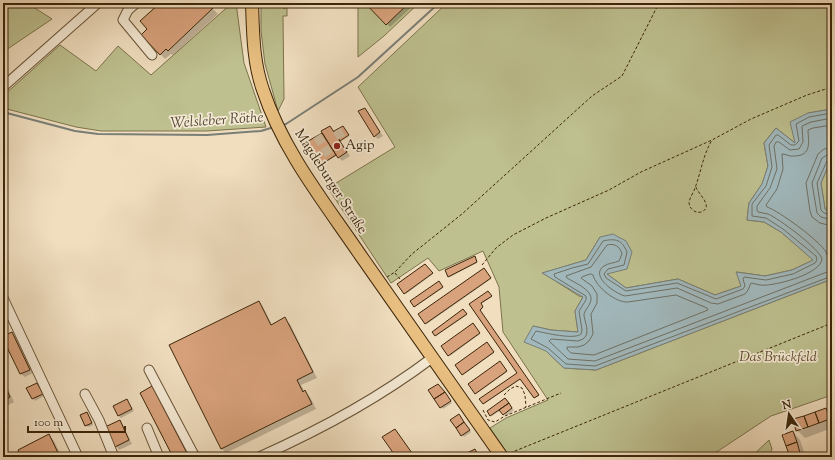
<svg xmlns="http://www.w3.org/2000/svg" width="835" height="460" viewBox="0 0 835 460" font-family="'Sorts Mill Goudy',serif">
  <rect width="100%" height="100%" fill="#f0debf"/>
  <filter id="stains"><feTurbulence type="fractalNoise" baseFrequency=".005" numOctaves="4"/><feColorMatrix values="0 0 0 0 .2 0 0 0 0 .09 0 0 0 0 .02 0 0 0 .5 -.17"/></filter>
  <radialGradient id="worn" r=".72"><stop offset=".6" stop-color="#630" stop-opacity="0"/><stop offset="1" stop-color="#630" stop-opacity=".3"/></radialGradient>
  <path fill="#bec08f" stroke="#7d734c" d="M3 3H27L52 19 3 52Z
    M232 3H236L244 63 266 127 207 131H101L76 127 3 108V96L60 45 96 71 118 46 151 75Z
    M261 3H282L284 9 287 7V16H283L284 99 278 111 265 64 261 31Z
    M358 3H419L384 36 358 57Z
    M447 3H832V109L808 113 795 143 776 128 764 143 768 166 762 184 749 203 747 220 764 222 781 232 814 260 792 270 765 276 737 272 741 286 715 295 678 279 626 288 607 274 600 237 586 260 543 273 579 296 583 297 575 311 578 332 551 330 533 326 546 351 564 368 596 370 832 279V395L771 416 709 457H510L490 428 506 418 548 400 503 332 499 287 483 251 439 271 428 258 391 283 328 188 395 147 358 87Z
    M832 157V212L825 209 821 183Z
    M769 440 772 449 769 457H751Z"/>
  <path fill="#a1b9be" stroke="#797e76" d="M832 109V157L821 183 825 209 832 212V279L596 370 564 368 546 351 524 342 533 326 551 330 578 332 575 311 583 297 542 273 586 260 600 237 613 234 626 241 632 252 627 269 607 274 626 288 678 279 715 295 741 286 736 272 765 276 792 270 813 260 781 232 764 222 747 220 749 203 762 184 768 166 764 143 776 128 795 143 790 122 808 113Z"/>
  <path fill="#0003" d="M162 3H207L218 14 173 55 171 54 165 59 142 35 149 29Z
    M367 3H416L390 27Z
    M364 109 383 136 378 139 375 136Z
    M330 127 335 132 344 128 349 136 340 141 350 156 342 161 337 155 319 167 322 134 325 137Z
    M475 258 477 263 450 277 449 276 447 271Z
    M425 266 433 274 406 294 399 284Z
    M484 270 491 279 427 324 420 315Z
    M439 282 443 288 415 307V306Z
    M488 292 492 297 481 304 483 308 480 311 539 396 535 398 521 379 484 404 481 399 518 373 470 304Z
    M259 302 263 307 272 325 285 319 290 324 317 378 301 385 305 392 310 397 316 409 226 453 221 448Z
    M3 305 9 318 3 321Z
    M464 312 467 315 436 336 433 332Z
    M473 324 480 334 450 356 442 346Z
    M12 333 15 336 33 373 25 377 21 374 3 337Z
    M487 344 494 353 463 375 456 366Z
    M500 363 507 372 476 394 469 384Z
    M3 378 14 402 3 408Z
    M37 384 44 396 35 401 33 398Z
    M441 387 452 403 443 409 441 407Z
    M152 388 157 393 191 457H174Z
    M505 399 514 410 506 416 501 410 492 416 488 411Z
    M127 400 134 411 121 418 119 416Z
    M826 409 832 415V428L805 438 797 430Z
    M87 413 93 425 88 427 86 425Z
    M461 417 471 432 464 437 462 435Z
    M120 421 123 425 132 444 119 450 116 446Z
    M395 430 398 433 414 457H397Z
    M793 432 800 440 806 457H791L784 435Z
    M49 436 54 441 62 457H22Z"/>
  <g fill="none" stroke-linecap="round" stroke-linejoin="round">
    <path stroke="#6e7064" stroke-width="1" d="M832 113 809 117 796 124 799 141 795 145H791L778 135H776L769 145 772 167 766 186 752 204V216L766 218 783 229 816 256 817 260 815 263 793 274 766 280 744 277 743 279 745 286 743 289 716 299 677 283 626 291 606 278 604 274 608 269 624 265 627 252C622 240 616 238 603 241L588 264 572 268 554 274 555 277 586 296V300L579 311 582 330 581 334C574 340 546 333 536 331L531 339 548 348 566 364 595 366 832 276
      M832 118 811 122 802 126 803 142 799 149 790 150 779 142H776L774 146 777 169 770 188 757 206V210L758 212C761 213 765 213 768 214 778 218 820 249 822 259 820 274 780 284 767 285 762 286 756 284 751 283L748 290 745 294 718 304 711 303 677 288 625 296C616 294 589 276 604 266 608 263 615 263 619 261L622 254C620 246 614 243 607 245L591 267 566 276 567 278C575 283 596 291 590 303 589 306 585 310 584 314 584 321 589 328 586 336L583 339 578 341 551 339 549 341 568 359 595 361 827 272 832 271
      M832 125 813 128 808 130C808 140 813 156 794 156 790 157 786 154 782 154L783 169 777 189 766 205 767 207C779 211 820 241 826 252 828 256 828 260 828 264L832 265
      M832 148 824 149 818 154 806 183 810 211 812 217 820 223 832 226
      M832 154 827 155 822 158 812 183 817 213 821 217 832 220
      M832 159 827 161 817 183 821 210 824 213 832 215
      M591 274 593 275C596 287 616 303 628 302L676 295 707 308 708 310 594 355 571 353 567 349V347H578L584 345 589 341 593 334 591 314 597 303V294L592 286 581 278 582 277Z"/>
    <path stroke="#797e76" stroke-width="2" d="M3 112 75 131 98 134 207 135 261 131 274 127
      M283 125 286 124 358 77 439 3"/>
  </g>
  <path fill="#d8a27c" stroke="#3c260a" d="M160 3H208L213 8 168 51 166 49 160 55 141 35 147 29 140 21Z
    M365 3H409L386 25Z
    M365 108 380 132 374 137 358 111Z
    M330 126 347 152 338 158 321 131Z
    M343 126 349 135 340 141 334 131Z
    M322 133 336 155 317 167 303 144Z
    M475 256 477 262 448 277 445 270Z
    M425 264 433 273 404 294 397 284Z
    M484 268 491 278 425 324 418 314Z
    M439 281 443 287 414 307 410 301Z
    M488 291 492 296 481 303 483 307 480 310 539 395 534 398 520 379 483 404 479 399 517 373 469 304Z
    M259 301 271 325 285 317 313 372 297 380 303 392 305 390 312 404 221 449 169 345Z
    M463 309 467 314 435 336 432 332Z
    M473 323 480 333 448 356 441 346Z
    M12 332 30 370 20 374 3 339V336Z
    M487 342 494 352 462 375 455 365Z
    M500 361 507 371 475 394 468 384Z
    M3 382 10 397 3 401Z
    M37 383 43 394 32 399 26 388Z
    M438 384 445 392 434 399 428 390Z
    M152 386 189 457H173L140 393Z
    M445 392 451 401 440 408 434 399Z
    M505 398 509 403 490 416 487 411Z
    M127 399 132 409 118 416 113 406Z
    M509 403 512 408 503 415 499 410Z
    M826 408 830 419 819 423 815 412Z
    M87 412 92 423 85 426 80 415Z
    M815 412 819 423 808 427 804 416Z
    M459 414 464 422 456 428 450 420Z
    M804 416 808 427 796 431 793 419Z
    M120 420 129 440 115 447 105 427Z
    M464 422 470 430 461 436 456 428Z
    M395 429 412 453 405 457H396L382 437Z
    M793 431 797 442 786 446 782 435Z
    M49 434 60 457H21L18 450Z
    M797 442 800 453 790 457 786 446Z
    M475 449 479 457H459Z"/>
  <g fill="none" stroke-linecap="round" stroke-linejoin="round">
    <path stroke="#ccb99b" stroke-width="9" stroke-dasharray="9 4.5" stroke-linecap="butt" d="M337 130 342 139
      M317 136 331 158"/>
    <g stroke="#695437" stroke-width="11">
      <path id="minor" d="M136 3 128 10 123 20 152 55
        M3 87 98 3
        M3 298 78 457
        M149 370 194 455 197 457
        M85 394 99 420 114 457
        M147 428 159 457
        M259 457C320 430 379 398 432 358"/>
    </g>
    <g stroke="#3c260a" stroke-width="14">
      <path id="major" d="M252 3C253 32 253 62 263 90 283 151 325 203 361 256 408 323 455 390 502 457"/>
    </g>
    <path stroke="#3c260a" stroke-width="1" stroke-dasharray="3 2" stroke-linecap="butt" d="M696 187C697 193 715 207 701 212 698 213 695 212 693 210 690 208 689 205 689 202 690 197 694 192 695 188 701 172 703 155 712 140
      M482 265 496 248 513 235 546 218 609 190 641 172 712 140 751 119 807 95 832 87
      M395 273 400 279
      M387 277 395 272 412 254 462 214 592 96 622 76 659 3
      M504 395 510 389 516 386 522 388 525 395 526 407
      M483 410 488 420 495 422 505 416 561 393
      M510 453 832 323"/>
    <use href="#minor" stroke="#f5ead5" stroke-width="9"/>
    <use href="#major" stroke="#e8bf80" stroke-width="12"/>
  </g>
  <circle fill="#8f2418" stroke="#f5ead5" stroke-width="1.5" cx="337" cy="146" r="4"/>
  <g text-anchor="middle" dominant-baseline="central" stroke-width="3.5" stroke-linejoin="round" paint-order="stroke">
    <g font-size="14" fill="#3c260a" stroke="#f5ead5" text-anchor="start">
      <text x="345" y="146">Agip</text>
    </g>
    <g font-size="14" fill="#3c260a" stroke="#f5ead5">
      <text transform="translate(330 182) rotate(57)">Magdeburger Straße</text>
    </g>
    <g font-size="14" font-style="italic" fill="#5c4c2b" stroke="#f5ead5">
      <text x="778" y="358">Das Brückfeld</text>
    </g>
    <g font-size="15" font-style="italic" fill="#554b37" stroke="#f5ead5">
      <text transform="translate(217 121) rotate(-4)">Welsleber Röthe</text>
    </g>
  </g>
  <rect width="835" height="460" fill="none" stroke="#f0debf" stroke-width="16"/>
  <rect x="4" y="4" width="827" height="452" fill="none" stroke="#3c260a" stroke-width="2"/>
  <rect x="8" y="8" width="819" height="444" fill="none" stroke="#3c260a"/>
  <g transform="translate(789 414) rotate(347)" stroke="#f5ead5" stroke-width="3" paint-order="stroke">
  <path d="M0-3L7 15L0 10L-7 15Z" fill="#3c260a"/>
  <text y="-6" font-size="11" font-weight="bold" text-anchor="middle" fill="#3c260a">N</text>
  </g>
  <path d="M28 426v6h97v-6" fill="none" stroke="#3c260a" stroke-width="2"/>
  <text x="34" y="426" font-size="12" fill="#3c260a" stroke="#f5ead5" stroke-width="3" paint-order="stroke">100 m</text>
  <rect width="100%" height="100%" filter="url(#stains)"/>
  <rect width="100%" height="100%" fill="url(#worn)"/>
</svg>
